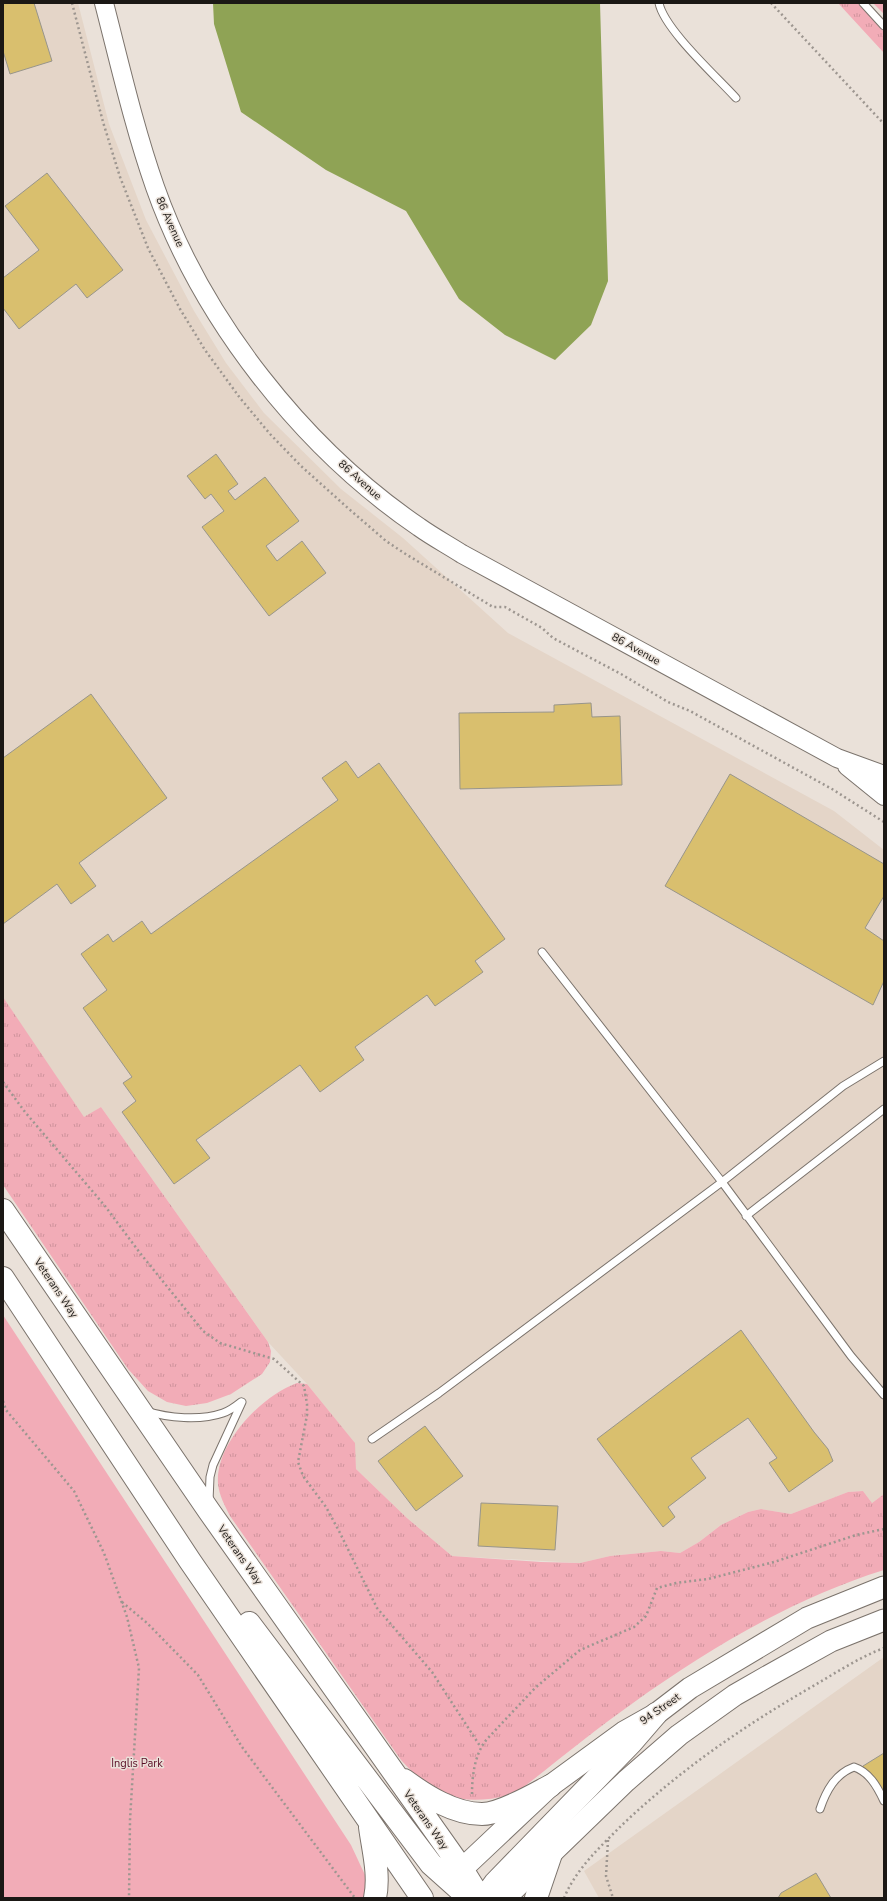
<svg xmlns="http://www.w3.org/2000/svg" width="887" height="1901" viewBox="0 0 887 1901" font-family="'Nunito Sans',sans-serif">
  <defs>
    <pattern id="grass-tufts" width="24" height="20" patternUnits="userSpaceOnUse"><rect width="24" height="20" fill="#f2acb7"/><path d="M3 7l-1-3M5 7V3M7 7l1-3M15 17l-1-3M17 17v-4M19 17l1-3" fill="none" stroke="#cf939c"/></pattern>
  </defs>
  <rect width="100%" height="100%" fill="#eae1d9"/>
  <path fill="#e4d5c8" d="M3 3H78L109 124 146 220 194 311 226 363 264 413 341 489 403 538 508 633 834 811 884 850V1494L872 1503 863 1491 848 1492 791 1514 761 1509 748 1512 721 1525 699 1542 680 1553 661 1551 610 1556 580 1563 452 1556 407 1518 356 1469 354 1442 307 1384 268 1342 101 1107 84 1118 4 999Z
    M884 1657V1898H599L584 1871Z"/>
  <path fill="url(#grass-tufts)" d="M838 3H858L884 32V53Z
    M873 3H884V14Z
    M3 997 84 1117 101 1107 268 1342 271 1351 270 1362 262 1374 231 1394 207 1403 186 1406 167 1402 148 1391 128 1369 3 1185Z
    M297 1383 307 1384 355 1443 356 1469 407 1518 452 1556 541 1562 580 1563 610 1556 661 1551 680 1553 699 1542 721 1525 748 1512 761 1509 791 1514 848 1492 863 1491 872 1503 884 1494V1570C794 1598 710 1648 633 1703 593 1731 555 1763 516 1793 464 1808 437 1799 401 1760L230 1516C225 1506 219 1495 218 1484 215 1444 261 1396 297 1383Z"/>
  <path fill="#f2acb7" d="M3 1315 351 1845 365 1875V1898H3Z"/>
  <path fill="#8fa355" d="M213 3H600L608 281 591 325 555 360 505 335 459 299 406 211 326 170 241 112 214 24Z"/>
  <path fill="#d9bf6e" stroke="#98958b" d="M3 3H34L52 61 10 74 3 51Z
    M47 173 123 270 87 298 76 284 19 329 3 308V278L39 250 5 206Z
    M216 454 238 484 228 491 235 500 265 477 299 521 266 546 277 561 302 541 326 573 269 616 202 527 224 511 211 494 205 499 187 476Z
    M91 694 167 798 79 863 96 886 71 904 57 884 3 924V758Z
    M591 703 592 717 620 716 622 785 460 789 459 713 554 712V705Z
    M346 761 358 778 379 763 505 939 475 961 483 972 435 1006 427 995 355 1047 364 1060 320 1092 300 1065 196 1140 210 1158 174 1184 122 1112 136 1101 123 1083 132 1077 83 1008 107 990 81 954 108 934 113 942 142 921 151 934 338 800 322 778Z
    M730 774 884 864V896L865 928 884 941V981L873 1005 665 886Z
    M741 1330 814 1432 828 1449 833 1461 789 1492 769 1463 777 1458 748 1418 691 1458 706 1478 668 1507 675 1517 663 1527 597 1439Z
    M425 1426 463 1476 416 1511 378 1461Z
    M481 1503 558 1506 555 1550 478 1546Z
    M884 1753V1796L862 1768 863 1766Z
    M816 1873 831 1898H778L781 1893Z"/>
  <g fill="none" stroke-linecap="round" stroke-linejoin="round">
    <g stroke="#7b736c" stroke-width="9">
      <path id="service" d="M659 3C664 29 717 77 736 98
        M863 3 884 26
        M542 952 722 1182 851 1356 884 1395
        M746 1216 884 1109
        M146 1411C168 1418 200 1421 223 1413 229 1411 236 1406 241 1402
        M372 1439 439 1393 722 1182 843 1086 884 1061
        M209 1501 210 1477 213 1465 242 1402
        M820 1809C826 1791 835 1774 854 1767 869 1772 877 1786 884 1801"/>
    </g>
    <g stroke="#7b736c" stroke-width="20">
      <path id="tertiary" d="M104 3C120 65 134 127 155 187 202 320 303 448 419 527 433 537 448 545 462 554L837 758 884 775
        M847 766 884 796"/>
    </g>
    <g stroke="#7b736c" stroke-width="23">
      <path id="secondary" d="M462 1869 550 1786 624 1732 656 1714 690 1688 807 1618 884 1587
        M505 1898 626 1781 679 1735 735 1695 770 1675 831 1641 884 1620"/>
    </g>
    <g stroke="#7b736c" stroke-width="24">
      <path id="primary" d="M3 1210 209 1511 462 1869 480 1898
        M3 1278 190 1561 422 1898
        M249 1623 431 1864 469 1898
        M404 1780C426 1796 454 1814 482 1814 501 1814 533 1795 550 1786
        M370 1827C373 1850 380 1875 375 1898
        M484 1898 495 1883 631 1743 656 1714
        M536 1898 552 1851"/>
    </g>
    <path stroke="#9d9690" stroke-width="2.5" stroke-dasharray="2 3" stroke-linecap="butt" d="M72 3 103 122 120 177 148 248 180 309 205 350 240 398 270 434 301 466 349 509 386 541 404 553 493 607H505L542 628 553 638 621 674 668 702 690 711 832 789 884 822
      M771 3 884 124
      M3 1082 25 1112 105 1206 140 1253 203 1331 220 1343 274 1359 304 1386 307 1404V1415L298 1462 303 1476 326 1507 340 1533 377 1608 432 1672 480 1746
      M3 1401 6 1410 74 1491 104 1553 127 1617 139 1668 130 1820 129 1898
      M122 1602 147 1623 198 1675 242 1747 355 1898
      M472 1794C472 1775 475 1752 488 1738L535 1688 580 1650 634 1627 646 1616 657 1588 676 1583 708 1579 774 1562 856 1535 884 1529
      M608 1840 606 1876 613 1898
      M564 1898C576 1869 600 1847 622 1825 680 1770 745 1725 815 1685 837 1672 860 1657 884 1648"/>
    <use href="#service" stroke="#fff" stroke-width="7"/>
    <use href="#tertiary" stroke="#fff" stroke-width="18"/>
    <use href="#secondary" stroke="#fff" stroke-width="21"/>
    <use href="#primary" stroke="#fff" stroke-width="22"/>
  </g>
  <g text-anchor="middle" dominant-baseline="central" stroke-width="3" stroke-linejoin="round" paint-order="stroke">
    <g font-size="11" fill="#1b1815" stroke="#eae1d9">
      <text transform="translate(170 222) rotate(66)">86 Avenue</text>
      <text transform="translate(360 480) rotate(42)">86 Avenue</text>
      <text transform="translate(636 649) rotate(29)">86 Avenue</text>
      <text transform="translate(56 1288) rotate(56)">Veterans Way</text>
      <text transform="translate(240 1555) rotate(55)">Veterans Way</text>
      <text transform="translate(660 1709) rotate(-35)">94 Street</text>
      <text transform="translate(426 1820) rotate(55)">Veterans Way</text>
    </g>
    <g font-size="11" fill="#5a0e26" stroke="#eae1d9">
      <text x="137" y="1763">Inglis Park</text>
    </g>
  </g>
  <rect width="887" height="1901" fill="none" stroke="#1b1815" stroke-width="8"/>
</svg>
